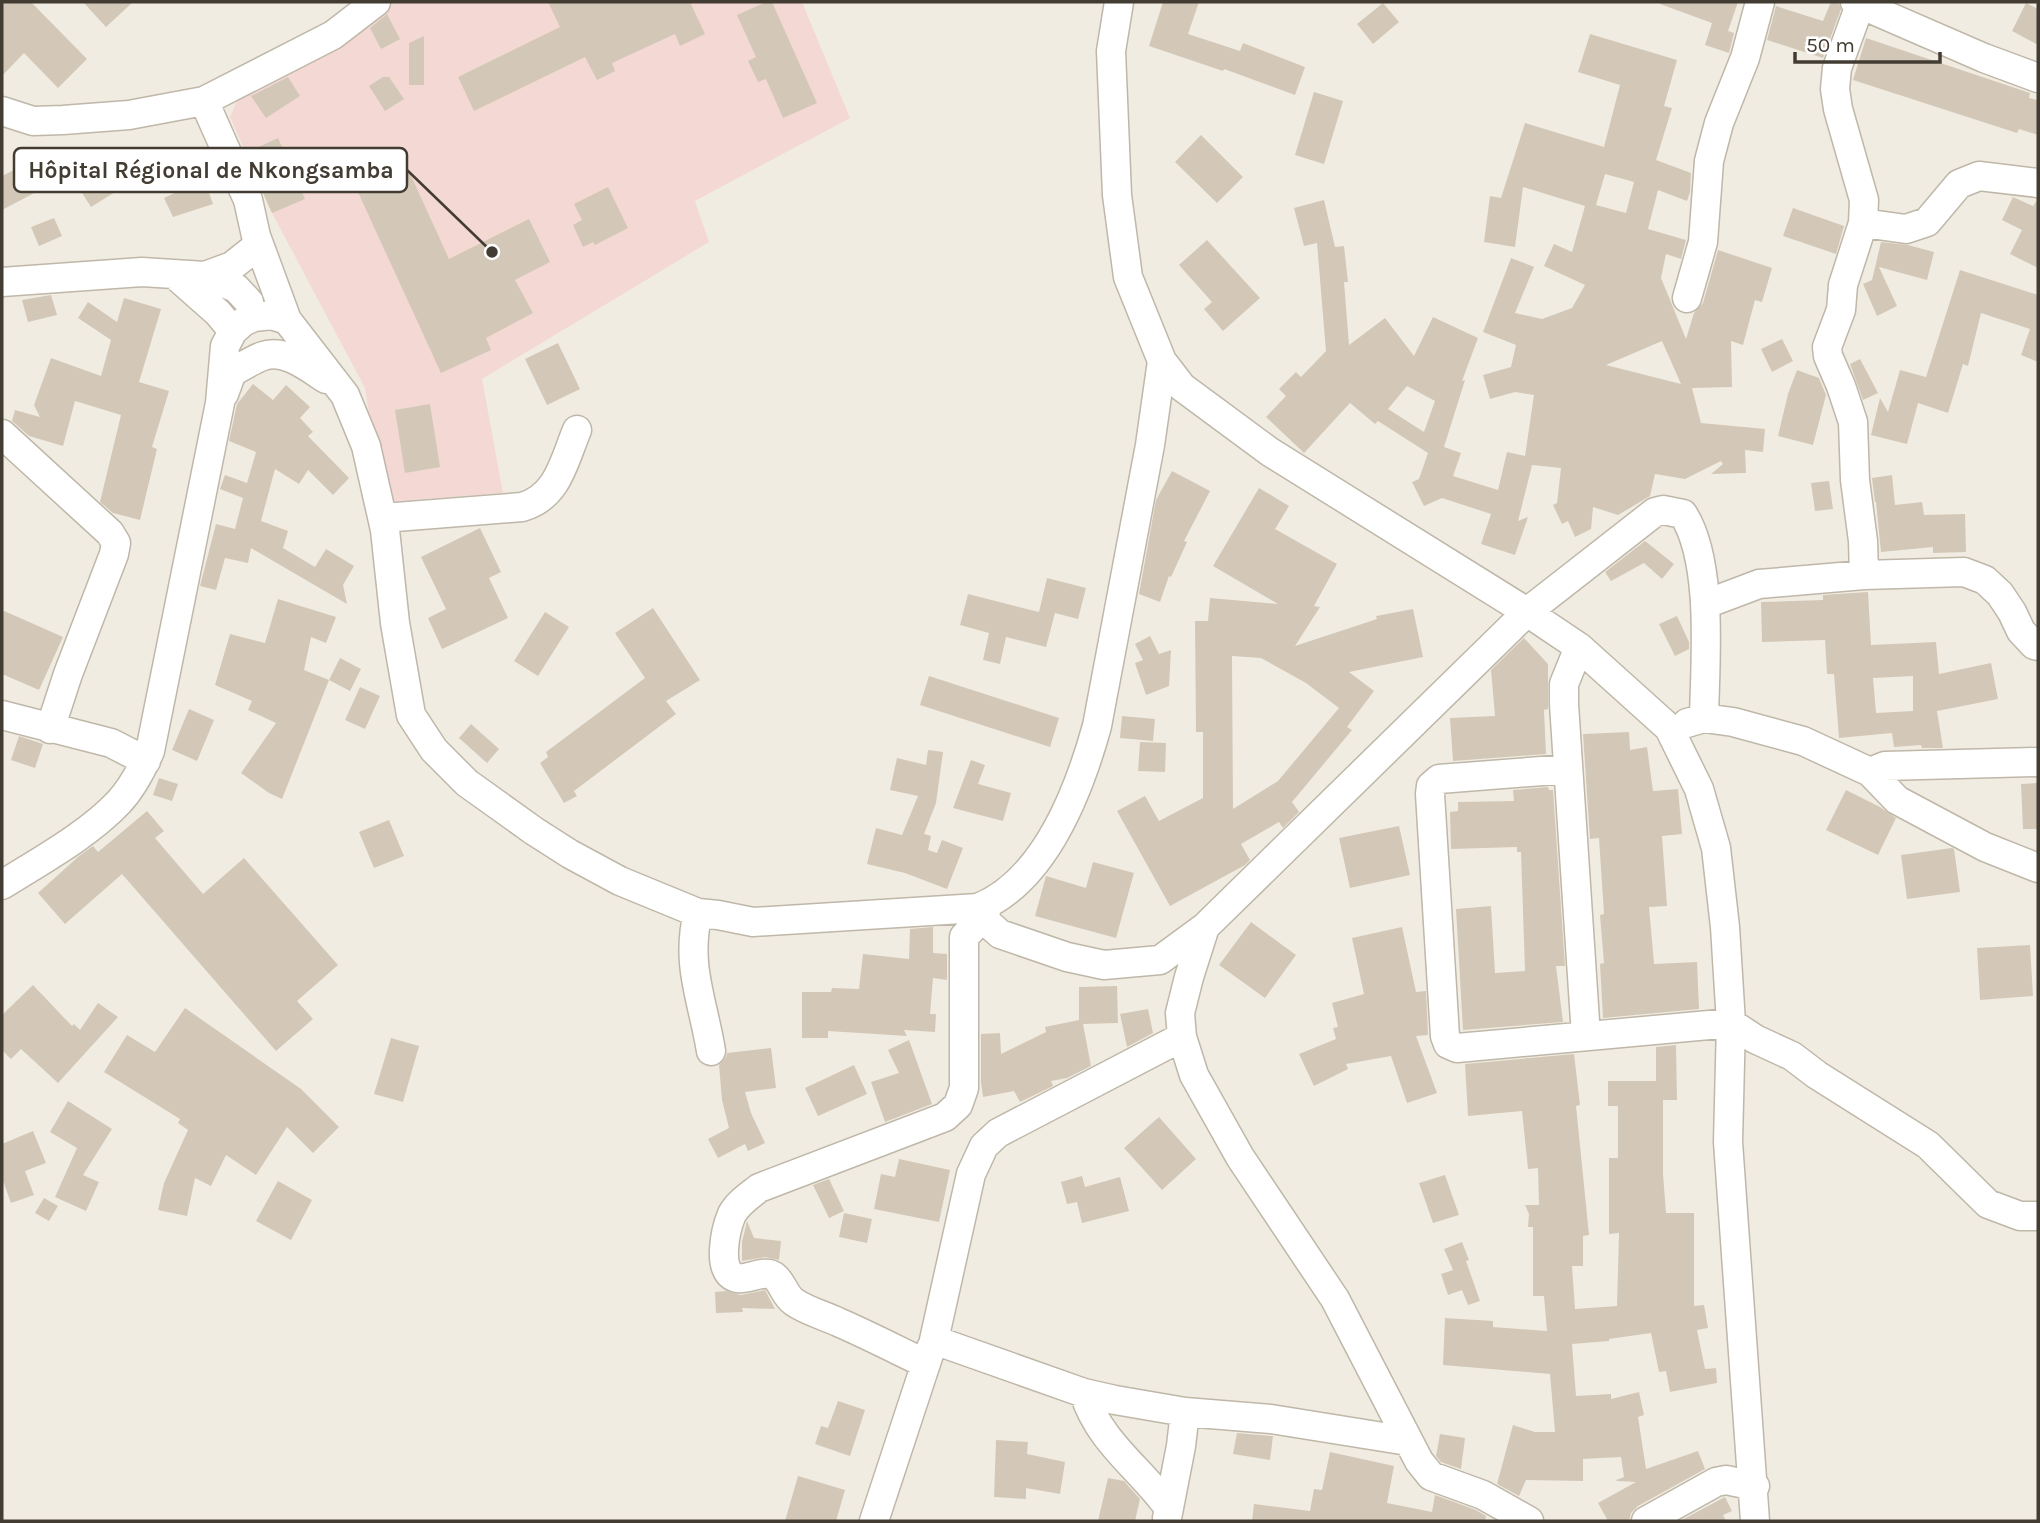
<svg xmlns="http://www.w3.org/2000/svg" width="2040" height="1523" viewBox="0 0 2040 1523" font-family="Karla,sans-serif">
  <rect width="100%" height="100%" fill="#f1ece2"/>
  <path fill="#f3d8d4" d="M376 2H802L850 118 695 201 709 242 482 379 503 493 383 502 365 388 272 213 230 117 242 89Z"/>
  <path fill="#d3c8b7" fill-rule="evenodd" d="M2 2H31L87 59 58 88 24 53 2 76Z
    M83 2H133L106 27Z
    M548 2H690L705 34 680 46 675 34 612 63 615 71 597 80 585 57 474 111 458 77 560 27Z
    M766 2H772L817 103 783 118 766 79 758 82 748 61 756 57 737 15Z
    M1163 2H1199L1188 34 1240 51 1243 43 1305 67 1295 95 1224 69 1223 71 1149 46Z
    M1660 2H1738L1728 31 1734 33 1729 53 1705 45 1712 23 1660 4Z
    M1831 2 1839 3 1841 9 1823 58 1767 40 1776 6 1823 21Z
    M1383 3 1399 22 1373 44 1357 24Z
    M2026 3 2038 9V45L2012 31Z
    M387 14 400 39 381 49 370 28Z
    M1590 34 1677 60 1664 106 1672 108 1656 160 1691 173 1690 192 1687 201 1658 190 1648 229 1686 240 1681 259 1666 254 1661 278 1686 339 1694 313 1703 303 1718 250 1772 268 1762 302 1755 300 1743 345 1731 341 1732 387 1692 388 1701 423 1765 429 1763 452 1745 450 1746 473 1711 474 1723 464 1721 461 1685 479 1655 474 1650 496 1618 515 1593 507 1591 529 1575 537 1568 521 1562 524 1553 505 1557 503 1561 468 1532 465 1518 521 1528 517 1515 555 1481 544 1491 514 1442 498 1424 506 1412 482 1419 479 1428 453 1378 421 1375 424 1350 403 1304 453 1266 417 1286 396 1279 389 1296 372 1301 377 1326 351 1317 243 1304 246 1294 208 1324 200 1335 247 1344 246 1348 282H1344L1349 345 1385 318 1414 356 1433 317 1478 338 1462 381 1465 380 1444 447 1461 453 1453 476 1498 490 1507 452 1525 456 1534 395 1515 392 1490 399 1483 375 1511 367 1516 345 1483 332 1511 258 1534 267 1515 313 1542 319 1572 308 1585 285 1544 266 1554 244 1572 252 1585 206 1523 187 1515 247 1484 242 1490 196 1501 198 1525 123 1604 147 1620 85 1578 72ZM1605 174 1634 182 1626 213 1596 205ZM1662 341 1681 384 1606 365ZM1407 386 1435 401 1424 432 1388 409Z
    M424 36V85H409V43Z
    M1866 38 2030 93 2029 98 2038 100V135L2019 129 2017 133 1853 80Z
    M288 77 300 96 266 118 251 96Z
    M383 77H389L404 99 385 111 369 86Z
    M1314 92 1343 101 1324 164 1295 155Z
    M1201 135 1243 177 1217 203 1175 162Z
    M278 138 287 159 294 157 302 174 295 177 305 199 272 213 245 153Z
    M192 158 207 187 213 204 173 217 164 198 181 190 171 168Z
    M26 164 40 190 2 210V176Z
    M407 167 449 259 529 219 550 262 515 280 533 313 486 338 491 350 441 373 357 190Z
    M110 174 120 189 91 207 82 193Z
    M608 187 628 228 595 245 593 242 583 247 573 225 582 220 574 204Z
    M2013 197 2033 206 2038 199V268L2010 254 2022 230 2002 220Z
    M1793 208 1844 226 1836 254 1783 236Z
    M54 218 62 236 39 246 31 227Z
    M1207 240 1260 298 1223 331 1204 309 1212 302 1179 265Z
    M1881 242 1908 245 1934 252 1927 280 1879 267 1897 306 1877 316 1863 284 1872 280Z
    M1960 270 2038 295V362L2021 355 2030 329 1981 313 1968 366 1963 364 1948 413 1918 403 1907 444 1871 435 1880 398 1888 412 1900 370 1926 377Z
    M51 295 57 315 28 322 22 300Z
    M124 298 161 309 139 382 169 391 152 447 157 449 140 520 113 513 100 502 121 415 75 401 63 446 29 436 12 421 15 410 40 417 34 405 51 358 101 376 111 340 78 318 88 302 117 322Z
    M1782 339 1793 361 1772 372 1761 349Z
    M558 343 580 389 547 405 525 359Z
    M1860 359 1878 393 1863 400 1850 364Z
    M1797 370 1819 378 1826 395 1813 445 1778 436 1788 394Z
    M253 384 273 400 286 385 310 407 300 418 313 432 308 436 349 478 333 495 308 470 299 484 275 469 261 521 288 531 283 548 315 567 326 549 354 566 343 585 347 604 251 548 248 563 225 558 216 590 200 586 216 524 235 529 243 498 220 489 225 475 247 483 256 452 229 441 237 404Z
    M430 404 440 467 405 473 395 410Z
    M1172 471 1210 491 1184 541 1187 542 1171 577 1169 576 1160 602 1139 594 1156 500Z
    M1892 475 1895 505 1922 502 1924 515 1965 514 1966 552 1933 553V547L1881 552 1876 502H1875L1872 478Z
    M1829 481 1833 509 1815 511 1811 483Z
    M1259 488 1289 506 1275 529 1337 564 1314 606 1320 607 1295 646 1377 619 1376 616 1413 609 1423 657 1349 672 1374 691 1347 727 1352 730 1292 802 1299 812 1283 828 1279 822 1241 844 1250 860 1245 865 1170 906 1117 811 1145 796 1159 821 1203 798V732H1196L1195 621H1208L1210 598 1278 604 1213 566ZM1232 656 1261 658 1306 683 1339 708 1278 781 1233 809Z
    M480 528 501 572 489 578 508 618 442 649 428 618 446 609 421 557Z
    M1645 541 1674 564 1662 579 1644 563 1611 581 1605 572Z
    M1047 578 1086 588 1078 619 1055 613 1046 647 1006 637 1000 664 983 660 989 633 960 625 968 594 1039 612Z
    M1868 592 1871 645 1936 642 1939 674 1991 663 1998 699 1937 711 1943 748H1922L1921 745 1894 747 1892 733 1839 738 1834 674H1827L1825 640 1762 642 1761 602 1823 600V595ZM1913 676V711L1876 713 1873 678Z
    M278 599 336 617 326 643 311 637 304 670 329 680 282 799 269 793 241 773 276 723 248 710 252 701 215 685 230 634 265 643Z
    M653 608 700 680 666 701 676 714 574 791 577 796 564 803 540 763 548 757 546 752 645 678 615 633Z
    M2 610 63 637 39 690 2 674Z
    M545 612 569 627 538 676 514 661Z
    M1677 616 1689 642V649L1675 656 1659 624Z
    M1150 636 1159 654 1171 650 1169 686 1146 695 1135 663 1143 660 1135 644Z
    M1524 638 1548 664V709L1544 710 1546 754 1453 761 1450 718 1495 716 1491 670Z
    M340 658 361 669 350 691 329 680Z
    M929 676 1059 718 1050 747 920 705Z
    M360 687 380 696 365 729 345 720Z
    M189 709 214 720 197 761 172 750Z
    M1122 716 1155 719 1153 741 1120 738Z
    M471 724 499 749 487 763 459 738Z
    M1629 732 1630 750 1647 747 1653 791 1678 789 1682 834 1662 836 1667 906 1649 907 1654 964 1697 962 1699 1009 1603 1018 1600 964 1604 963 1600 915 1604 914 1599 838 1590 839 1583 734Z
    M19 736 43 744 35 768 11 760Z
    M1140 742 1166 743 1165 772 1138 771Z
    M928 750 943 752 936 803 924 834 931 836 928 850 937 853 942 840 963 848 947 889 905 873 867 864 876 828 902 835 918 796 890 790 897 758 926 765Z
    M971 760 985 765 978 784 1011 793 1003 821 953 808Z
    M159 778 178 784 172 801 153 795Z
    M2038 783V829H2023L2021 784Z
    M1548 787 1549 790H1553L1565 966H1556L1563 1022 1463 1030 1456 909 1491 906 1495 973 1525 971 1521 852H1517V847L1451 849 1450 812 1458 811V802L1514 801 1513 790Z
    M1846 790 1880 807 1896 818 1878 855 1826 830Z
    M147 811 164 831 155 838 203 894 244 858 338 965 297 1001 313 1019 276 1051 122 874 65 924 38 893 79 856 93 846 98 852Z
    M389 820 404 856 374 868 359 832Z
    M1399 826 1410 875 1350 888 1339 838Z
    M1952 848 1954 849 1960 892 1907 899 1901 855Z
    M1093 862 1134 873 1116 938 1035 916 1046 876 1086 888Z
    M1251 922 1296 955 1265 998 1219 965Z
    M933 927V953L947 954V980L933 978 930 1014H936L935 1032 904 1030 907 1036 828 1031V1038H802V992H831L832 988 859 989 863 954 909 959 910 929Z
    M1402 927 1416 992 1426 991 1428 1035 1416 1036 1437 1093 1407 1103 1391 1056 1346 1064 1348 1069 1314 1086 1299 1054 1336 1039 1333 1028 1338 1027 1332 1003 1364 994 1352 938Z
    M2030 945 2033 996 1980 1000 1977 948Z
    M33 985 72 1026 74 1024 80 1030 98 1003 118 1017 58 1083 21 1049 11 1059 2 1050V1015Z
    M1117 986 1118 1023 1083 1024 1091 1066 1067 1078 1051 1081 1053 1086 1020 1102 1014 1091 983 1097 981 1082V1034L1000 1033 1001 1054 1046 1032 1045 1027 1079 1020V987Z
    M185 1008 301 1089 339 1127 313 1153 287 1127 256 1175 226 1155 211 1186 195 1178 187 1216 158 1210 164 1183 188 1130 178 1123 180 1119 104 1072 127 1035 155 1052Z
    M1148 1009 1153 1033 1127 1047 1120 1014Z
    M391 1038 419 1046 403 1102 374 1094Z
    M909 1040 932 1104 885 1122 871 1082 899 1073 888 1050Z
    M1676 1045 1677 1100H1663V1174L1666 1213H1694V1306L1704 1305 1708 1328 1697 1330 1705 1369 1716 1368 1717 1383 1670 1392 1666 1371 1659 1372 1651 1333 1609 1339V1341L1572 1344 1576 1396 1611 1394V1399L1639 1392 1644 1415 1638 1417 1646 1469 1698 1451 1705 1469 1638 1506 1631 1513 1629 1521H1608L1598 1503 1636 1482 1617 1481 1616 1480 1624 1477 1621 1457 1583 1459V1481L1526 1480 1519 1496 1497 1484 1513 1425 1535 1432H1555L1550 1374 1443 1365 1445 1318 1493 1321V1327L1547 1331 1544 1296H1533V1227H1528L1529 1214 1525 1205H1539L1538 1168 1528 1169 1522 1111 1468 1116 1465 1064 1574 1054 1580 1105 1576 1106 1589 1235 1583 1236V1266H1572L1575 1309 1617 1306 1619 1233 1609 1234V1158H1618V1106H1608V1081H1656V1047Z
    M771 1048 776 1088 745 1092 751 1113 765 1143 748 1151 745 1144 718 1158 708 1139 729 1128 722 1100 719 1065 726 1057 727 1053Z
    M854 1065 867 1094 818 1116 805 1088Z
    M68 1101 112 1129 83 1175 99 1182 86 1211 55 1197 77 1148 50 1132Z
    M1159 1117 1196 1159 1162 1190 1124 1148Z
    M33 1131 46 1163 25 1171 34 1195 11 1203 2 1178V1144Z
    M899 1159 950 1170 939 1222 874 1209 881 1174 895 1177Z
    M1445 1175 1459 1215 1433 1223 1419 1183Z
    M1082 1176 1085 1187 1120 1177 1129 1211 1082 1223 1077 1202 1067 1204 1061 1182Z
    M829 1179 844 1211 829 1218 813 1185Z
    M278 1181 312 1200 291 1240 256 1221Z
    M44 1198 58 1206 49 1221 35 1213Z
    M844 1213 872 1219 867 1243 839 1237Z
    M747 1221 754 1238 781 1241 779 1260 765 1257 742 1261V1242Z
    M1462 1242 1469 1260 1466 1261 1480 1301 1468 1305 1462 1290 1448 1295 1441 1274 1453 1270 1444 1249Z
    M765 1290 775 1309 742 1308 743 1312 716 1313 715 1292 726 1291 741 1295Z
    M838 1401 865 1410 850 1456 815 1444 821 1426 828 1428Z
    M1237 1433 1273 1436 1270 1460 1233 1454Z
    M1440 1434 1465 1438 1461 1469 1441 1462 1436 1456Z
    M996 1440 1028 1442 1027 1454 1065 1462 1060 1494 1026 1488V1499L994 1497Z
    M1330 1452 1394 1466 1387 1503 1432 1512 1435 1495 1476 1510 1486 1516 1485 1521H1252L1254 1504 1310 1511 1314 1489 1322 1490Z
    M798 1476 845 1490 836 1521H785Z
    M1108 1478 1124 1481 1140 1499 1135 1521H1098Z
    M1725 1497 1732 1511 1723 1515 1726 1521H1680Z"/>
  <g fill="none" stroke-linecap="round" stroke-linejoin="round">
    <g stroke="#bfb7a8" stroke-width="31">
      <path id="minor" d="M1119 2 1111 51 1117 195 1128 277 1162 361 1182 387 1270 452 1527 612 1579 647 1669 728 1699 789 1716 848 1725 927 1731 1023 1728 1142 1755 1521
        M1855 2 1984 58 2038 78
        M1861 2 1837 68 1835 89 1838 109 1864 200 1863 223 1843 285 1841 310 1827 347 1828 356 1841 386 1853 422 1855 480 1863 541 1864 575
        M204 101 248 200 256 236 287 320
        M2 111 33 121 63 120 129 115 204 101 333 35 376 2
        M1863 223 1906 229 1927 222 1959 184 1979 176 2038 183
        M175 275 218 313 233 331
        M205 276 232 266 251 251
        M2 282 142 272 205 276 236 288 249 302
        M1687 298 1703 242 1709 161 1719 123 1745 58 1760 2
        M224 394 232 372C242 367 252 360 263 356 284 348 309 368 326 379
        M2 434 110 533 116 543 114 554 68 674 50 729
        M385 530 383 518 522 507C558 497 564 461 577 430
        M1706 604 1759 584 1864 575 1964 572 1985 580 2000 594 2012 612 2021 631 2034 645 2038 646
        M1579 647 1564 684V704L1586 1036
        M2 715 111 743 146 761
        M1687 723 1704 718 1733 722 1803 741 1870 772 1897 800 1985 847 2038 868
        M1568 769 1439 779 1431 786 1430 794 1445 1036 1448 1044 1457 1048 1731 1023 1755 1039 1792 1056 1817 1075 1928 1145 1988 1204 2020 1216H2038
        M1870 772 1885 766 2038 762
        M2 885C40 861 88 835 119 802 133 787 142 769 150 751L220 403 225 346 233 331 243 322 254 317 271 315 287 320 345 395 366 446 385 530 395 623 411 715 434 750 467 783 534 831 570 854 620 881 698 913 718 915 753 922 978 908C1045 881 1079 791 1097 726L1150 445 1162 361
        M989 904 982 918 1000 934 1067 957 1104 965 1160 960 1205 927
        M698 913C685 964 703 1001 711 1051
        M1182 1037 998 1133 984 1146 971 1174 934 1340 1084 1393 1115 1400 1185 1412 1271 1419 1408 1441
        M926 1364C897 1350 868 1335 838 1322 823 1315 807 1311 794 1302 784 1295 783 1283 774 1276 765 1269 748 1280 737 1278 715 1273 726 1228 732 1214 738 1203 749 1196 759 1188L945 1117 958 1105 964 1088V937L982 918
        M1084 1393C1099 1442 1140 1468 1168 1507
        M1167 1518 1181 1446 1185 1412
        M874 1521 931 1348
        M1529 1521 1483 1495 1431 1476 1419 1461 1335 1299 1240 1157 1194 1075 1182 1037 1180 1013 1189 977 1205 927 1527 612 1655 512 1663 510 1683 514C1714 562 1705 662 1704 718
        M1646 1521 1716 1482 1726 1480 1755 1486"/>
    </g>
    <use href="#minor" stroke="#fff" stroke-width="28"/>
  </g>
  <path fill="none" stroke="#433c33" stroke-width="2.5" d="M492 252L407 170"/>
  <circle fill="#433c33" stroke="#fff" stroke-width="2.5" cx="492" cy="252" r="7"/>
  <rect fill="#fff" stroke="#433c33" stroke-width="2.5" x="14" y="148" width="393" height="44" rx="7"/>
  <g font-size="23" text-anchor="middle" font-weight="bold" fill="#433c33">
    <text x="211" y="178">Hôpital Régional de Nkongsamba</text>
  </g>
  <rect width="2040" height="1523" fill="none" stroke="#433c33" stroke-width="7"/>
  <path d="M1795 52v10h145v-10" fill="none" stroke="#433c33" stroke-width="3.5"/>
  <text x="1806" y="52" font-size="21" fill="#433c33" stroke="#ffffff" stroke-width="5" paint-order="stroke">50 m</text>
</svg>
